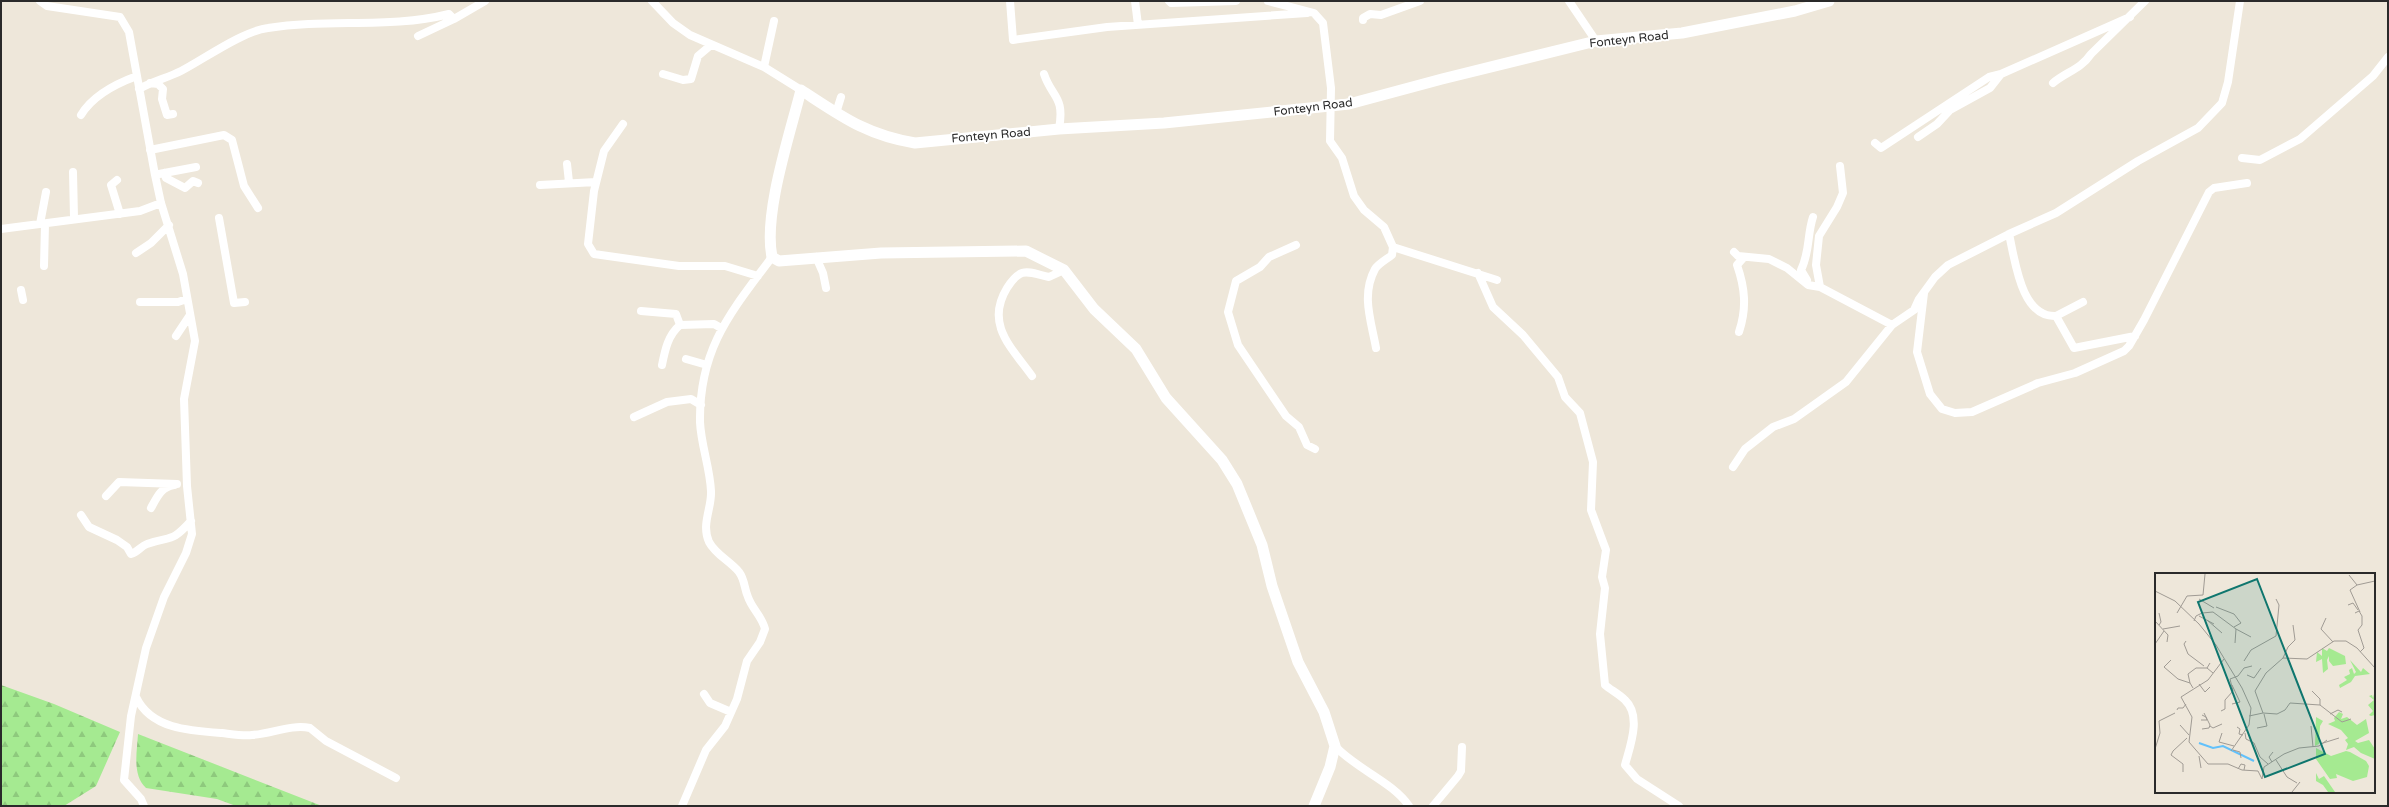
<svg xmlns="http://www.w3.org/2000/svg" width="2389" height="807" viewBox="0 0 2389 807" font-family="'Varela Round',sans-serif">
  <defs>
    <pattern id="forest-firs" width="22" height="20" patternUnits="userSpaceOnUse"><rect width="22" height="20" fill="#a5ea91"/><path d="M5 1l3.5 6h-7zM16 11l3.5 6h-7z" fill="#8ec97d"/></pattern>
  </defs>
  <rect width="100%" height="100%" fill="#eee7da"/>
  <path fill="url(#forest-firs)" d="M1 685 54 704 120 732 96 786 64 806H1Z
    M138 734 322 806H236L217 799 146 788C132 775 137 752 138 734Z"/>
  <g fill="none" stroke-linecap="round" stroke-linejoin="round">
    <path stroke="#fff" stroke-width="8" d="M40 1 47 6 120 17 129 32 155 175 161 203 183 274 195 341 184 399 187 486 192 534 186 553 164 597 146 648 131 716 124 780 141 799 144 806
      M652 1 673 23 690 35 764 67 801 90
      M1010 1 1013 40 1107 27 1307 13
      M1135 1 1138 25
      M1169 1 1171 3 1236 1
      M1268 1 1314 13 1323 23 1331 88 1330 141 1342 158 1354 196 1364 210 1384 227 1393 247 1392 255C1387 259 1378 264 1375 269 1361 295 1371 320 1376 348
      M1569 1 1596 41
      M1363 20V18L1370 14 1381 15 1420 1
      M418 36 454 19 485 1
      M764 67 774 21
      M663 74 683 80 691 79 698 56 711 45
      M1044 74C1052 98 1065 96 1059 129
      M150 83 158 84 163 89 162 99 167 115 173 114
      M2053 83C2066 72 2081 69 2091 54L2145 1
      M139 89C153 81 167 78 181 71 204 59 243 31 268 28 328 18 390 29 449 14L454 19
      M836 113 841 97
      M81 115C93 95 115 84 137 76
      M623 124 604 151 594 191 588 244 594 254 679 266H725L758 276
      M1918 137 1937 124 1950 110 1990 88 2001 74 2130 17
      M1875 143 1881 148 1989 77 2001 74
      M150 150 224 135 232 140 244 186 258 208
      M2242 158 2260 160 2300 139 2373 76 2388 57
      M567 164 569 182
      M73 172 74 218
      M164 173 166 178 185 188 193 181 198 183
      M159 174 196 167
      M117 180 111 185 120 214
      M540 185 596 182
      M219 218 234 303 245 302
      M40 224 46 192
      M1 229 140 211 161 203
      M2009 234C2015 260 2021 318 2056 316
      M1296 245 1269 257 1260 267 1236 281 1228 312 1238 345 1286 416 1299 427 1307 445 1315 449
      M1393 247 1497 280
      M1734 252 1738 256 1769 259 1787 268 1808 285 1820 287 1892 325 1914 310 1919 299 1935 277 1948 265 2009 234 2056 213 2138 161 2198 128 2222 103 2228 82 2240 1
      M136 253 151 243 169 225
      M816 257 823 273 826 288
      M44 266 45 224
      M1478 273 1493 307 1523 335 1558 377 1565 397 1580 413 1593 462 1591 510 1606 550 1602 577 1605 588 1600 634 1605 685C1611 690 1619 694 1625 700 1642 716 1630 746 1625 765L1637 779 1679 806
      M1807 280 1801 270C1810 252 1807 235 1813 217
      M1820 287 1816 265 1819 236 1837 207 1843 193 1840 166
      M21 290 23 300
      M1924 293 1917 352 1930 394 1942 409 1955 413 1972 412 2038 383 2075 373 2124 351 2129 346 2144 320 2209 192 2214 188 2247 183
      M140 302H178L187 299
      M2083 302 2056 316 2074 348 2135 336
      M641 311 676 314 680 325
      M1739 332C1747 308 1745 288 1737 265L1744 257
      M176 336 190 315
      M686 359 707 365
      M662 365C665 350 668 335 680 325L714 324 721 328
      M1032 376C1011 347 985 324 1007 288 1021 266 1027 272 1049 277L1064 270
      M634 417 667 402 691 399 701 405
      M1733 467 1745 449 1773 427 1794 419 1846 382 1892 325
      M106 496 119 482 177 484
      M151 508C157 497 161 487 174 485
      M81 515 89 527 117 540 127 547 131 554C138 552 141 546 147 544 172 535 170 544 191 521
      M704 694 710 703 731 712
      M136 697C151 729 190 731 222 733 231 734 243 736 252 735 271 734 291 724 310 728L326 741 396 778
      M1335 746C1356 769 1393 782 1409 806
      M682 806 706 750 725 726 737 699 747 661 760 642 765 629C762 616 752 609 748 597 744 588 745 580 739 572 730 561 716 555 709 542 701 524 712 508 711 491 710 468 701 445 700 422 699 348 731 312 772 257
      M1433 806 1458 776 1461 771 1462 747"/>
    <path stroke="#fff" stroke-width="11" d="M1314 806 1330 767 1335 746 1324 712 1298 662 1272 586 1262 545 1237 484 1222 460 1166 398 1136 349 1094 309 1064 270 1026 251 881 253 779 261 772 257C763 214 790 134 801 90 841 116 866 135 915 143L1059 129 1164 123 1349 104 1442 79 1596 41 1682 33 1795 11 1829 1"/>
  </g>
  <g text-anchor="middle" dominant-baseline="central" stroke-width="4" stroke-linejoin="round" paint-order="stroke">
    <g font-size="12" fill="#2a2a2a" stroke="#fff">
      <text transform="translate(1629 39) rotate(-6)">Fonteyn Road</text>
      <text transform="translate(1313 107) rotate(-7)">Fonteyn Road</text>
      <text transform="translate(991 135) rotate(-5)">Fonteyn Road</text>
    </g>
  </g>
  <g transform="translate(2155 573)">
    <rect width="220" height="220" fill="#eee7da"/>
    <path d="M167 75 172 78 174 75 190 83 191 91 178 93 174 88V83L172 87 173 96 168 100 167 86 161 89 162 79 167 83ZM195 87 206 99 208 95 215 101 200 103 196 109 185 115 184 112 192 107 189 104 195 101 194 97 197 95 199 101 201 99ZM219 121 220 142 216 143 214 142 218 138 213 132 219 127 214 123 217 122 218 125ZM184 139 188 141 186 146 192 144 202 152 211 146 214 160 200 168 203 170 214 167 220 176V186L206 180 199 174 191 177 193 171 190 167 193 165 186 157 173 151 180 148 179 145ZM161 144 168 148 165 153 164 171 160 173ZM161 175 176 183 191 178 195 179 211 188 214 193 212 204 198 208 181 201 182 205 175 206 161 186ZM161 200 164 206 169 203 180 219H189H173L168 212 161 208Z" fill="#a5ea91"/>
    <path fill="none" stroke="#62c1fb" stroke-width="2" d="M44 170 58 175 68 173 99 188"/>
    <path fill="none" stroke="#a09b94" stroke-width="1" d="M194 2 202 12 220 8M202 12 195 17 205 39M0 18 20 28 44 51 61 72 87 115 96 135 94 152 76 178M44 26 59 35M193 32 198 30 203 37M61 34 79 41 86 50 79 54M4 40 6 49 4 52M22 40 32 23 48 22 50 1M200 40 204 38 207 43V52L203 57 209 75 205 79M44 43 59 51M171 45 166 56 178 69M52 47 67 60M0 48 13 62 12 69M39 48 41 43 47 40 58 39 81 56 80 70M8 56 25 53M81 56 96 64M31 68 29 71 33 81 49 93M0 71 9 58M128 85 133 74 140 67 138 52M69 86 53 107 26 124 37 144 34 169 53 191H73L87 197 103 198 107 206 109 194 129 181 144 175 164 173 172 167M16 87 9 94 23 106 35 110 38 115M89 88 96 77 121 63 124 32 121 26M55 90 52 95 58 100M92 102 99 105 106 95M35 110 33 101 41 95H52M44 111 50 119 55 114M77 112 85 129 77 131M157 118 165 126V132M22 137 23 135H28L31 131M66 138 70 136V127L78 118 75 106 83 103 89 95 97 93M108 140 122 141 130 137 135 130 165 132 187 149 196 146M175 141 183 137 187 139M94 143 108 140 100 118 111 100 128 85 152 86 179 68H191L202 75 220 95M46 147H52L51 144 47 142M25 152 34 162M55 153 58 155 67 151M156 153 158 174M82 154 85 156 84 161 88 162M102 155 112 153 109 141M47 156 54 155 55 152 49 140M67 160 64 169 79 173M90 160 91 166 99 170M99 170 105 184 113 191M165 171 184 165M0 176 5 160 4 148 20 140M78 177 85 179 86 185M44 183 46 195M121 187 132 204 142 210M117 189 114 184 118 179M83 196 86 191 90 192 89 197M28 199V191L16 182 18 178 32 165M137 219 145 209"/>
    <path fill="#0f766e" fill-opacity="0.15" stroke="#0f766e" stroke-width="2" d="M102 6 170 181 110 204 43 29Z"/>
    <rect width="220" height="220" fill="none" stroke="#2a2a2a" stroke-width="2"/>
  </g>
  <rect width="2389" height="807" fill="none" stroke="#2a2a2a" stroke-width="4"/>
</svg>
